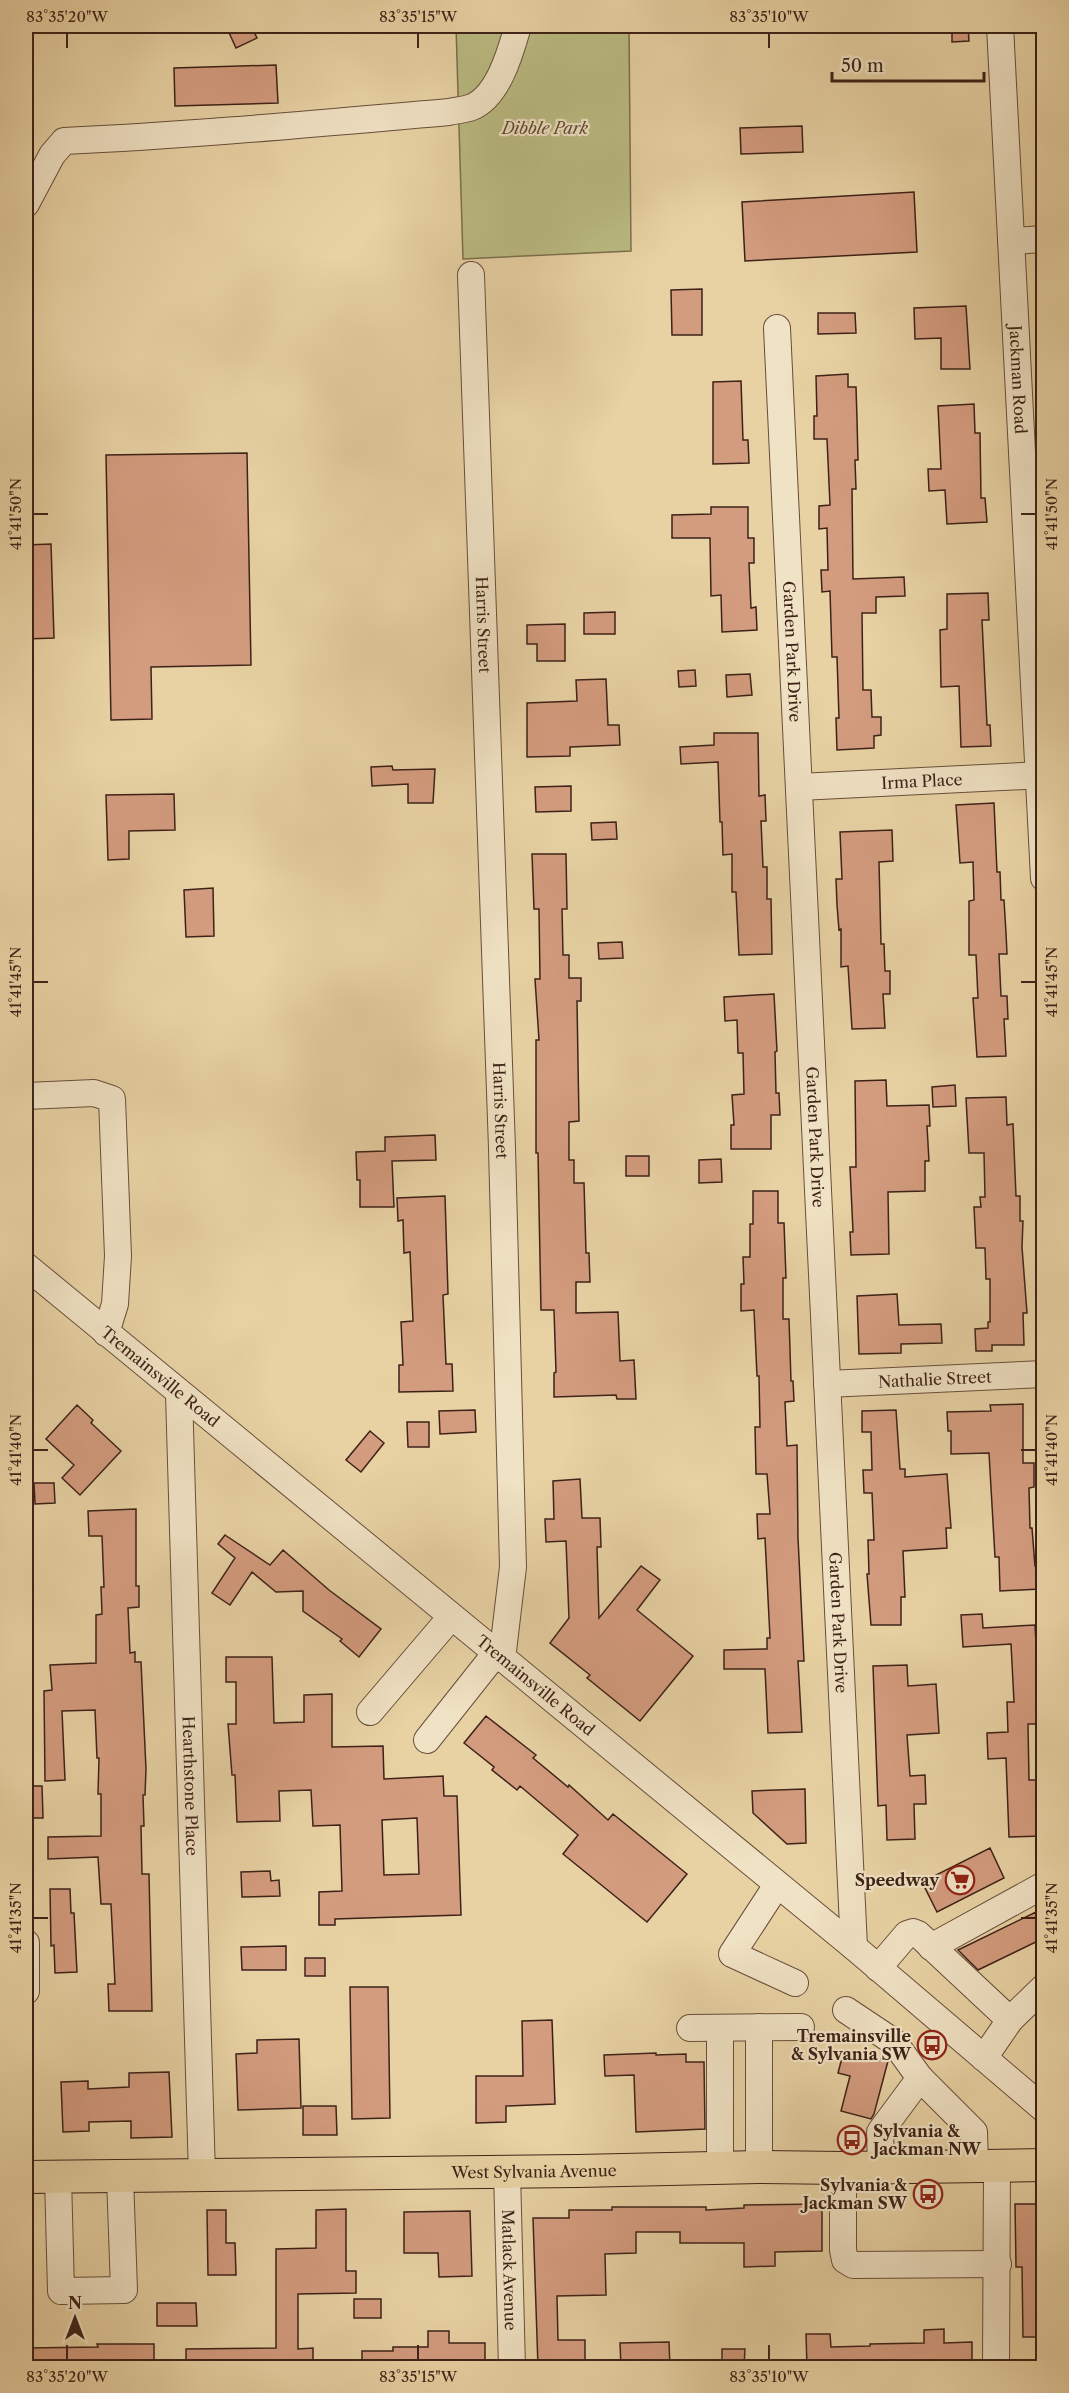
<svg xmlns="http://www.w3.org/2000/svg" width="1069" height="2393" viewBox="0 0 1069 2393" font-family="'Libre Caslon Text',serif">
  <rect width="100%" height="100%" fill="#e8d2a4"/>
  <filter id="stains"><feTurbulence type="fractalNoise" baseFrequency=".00333" numOctaves="4"/><feColorMatrix values="0 0 0 0 .2 0 0 0 0 .09 0 0 0 0 .02 0 0 0 .5 -.17"/></filter>
  <radialGradient id="worn" r=".72"><stop offset=".6" stop-color="#630" stop-opacity="0"/><stop offset="1" stop-color="#630" stop-opacity=".3"/></radialGradient>
  <path fill="#babb82" stroke="#7c6e4d" stroke-width="1.5" d="M456 26H629L631 251 463 259Z"/>
  <path fill="#d49c7f" stroke="#3d2218" stroke-width="1.5" fill-rule="evenodd" d="M226 26H251L257 38 236 48Z
    M952 26H968L969 41 952 42Z
    M276 65 278 103 175 106 174 68Z
    M802 126 803 152 741 154 740 128Z
    M914 192 917 252 745 261 742 202Z
    M702 289V335H672L671 290Z
    M966 306 970 369H941V338L915 339 914 308Z
    M818 313H855L856 333 818 334Z
    M848 374V387H856L857 419 858 460H855L856 489H852L853 579 904 577 905 596 876 597V613H862L863 690H871L872 717H881V735L874 736V748L837 750 836 718H839L837 657H832L830 591 822 592 821 570H828L827 528 819 529V506L830 505 827 439H814V416H817L816 376Z
    M741 381 743 440H748L749 463 713 464V382Z
    M974 404 975 433H980L981 498H985L987 522 947 524 945 490 929 491 928 469H941L938 406Z
    M247 453 251 665 151 667 152 719 111 720 106 455Z
    M711 507H748V538H754V563H749L751 608 756 607 757 630 722 632 721 595 711 596 710 538H672V515L711 514Z
    M51 544 54 638 26 639V545Z
    M988 593 989 620H982L987 725H990L991 746 961 747 959 686 941 687 940 630 947 629V594Z
    M615 612V634H584V613Z
    M565 624V661H537V644H527V625Z
    M695 670 696 686 679 687 678 671Z
    M750 674 752 695 727 697 726 675Z
    M606 679 608 725H619L620 745 570 747V756L527 757V703L577 701 576 680Z
    M714 733H758L759 796 765 795 766 821H761L763 867H767V899H771L772 954 739 955 736 892H732V854L723 855 722 822H720L718 762 681 764 680 747 714 745Z
    M392 766 393 770 435 769 433 803H408V784L372 786 371 767Z
    M571 786V811L536 812 535 787Z
    M174 794 175 830 129 831V859L108 860 106 795Z
    M994 803 997 872H1000L1001 900H1004L1006 933 1007 954H999L1001 996H1007L1008 1019H1004L1006 1056 977 1057 973 998H978L976 955H969V901L974 900 973 862 960 863 956 805Z
    M616 822 617 839 592 840 591 823Z
    M892 830 893 861 879 862 881 944H884L885 971H890V994H883L885 1028 852 1029 848 966 841 967V929L839 930 837 905 836 879H842L840 832Z
    M532 854H566L567 909H562L563 955H569V978H581V1001H577L579 1121 569 1122V1160H574V1183H584L586 1253H589L590 1282H576V1313L618 1312 620 1361 634 1360 636 1399H617L616 1395 554 1397V1373L556 1372 554 1310H541L538 1153H536V1040H539L535 979H540L539 909H534Z
    M213 888 214 936 186 937 184 890Z
    M622 942 623 958 599 959 598 943Z
    M774 994 777 1051 775 1052 776 1093H779L780 1115H771V1149H731V1125H734L732 1095 744 1094 743 1053H738L737 1020 725 1021 724 997Z
    M886 1080 887 1106 929 1105 930 1126H927L929 1161H925V1191L888 1192 889 1254 851 1255 850 1232H853L850 1167H856L855 1081Z
    M955 1085 956 1106 933 1107 932 1087Z
    M1006 1097 1007 1125 1013 1124 1016 1196H1020V1221H1023L1022 1247 1027 1313H1023L1024 1345H992V1351H976L975 1329 988 1328V1322H990V1279H986L985 1248H976L974 1207H981L980 1197H985L984 1153H969L966 1098Z
    M435 1135 436 1160 392 1161 394 1207H360V1180H357L356 1152 385 1151V1137Z
    M626 1156H649V1176H626Z
    M721 1159 722 1182 699 1183V1160Z
    M753 1191H778V1223H784L786 1278H783V1319H789L791 1381H793L794 1401 785 1402 787 1446 797 1445 798 1538 804 1661H798L802 1732 768 1733 765 1669H724V1650L767 1649V1638H770L765 1538 758 1539 757 1514H770L767 1474H756L755 1427H760L759 1376H757L754 1310 741 1311V1284H744L743 1257H750V1224H753Z
    M445 1196 448 1294 443 1295 446 1364H452L453 1391 399 1392V1365H403L401 1322 413 1321 410 1252 404 1253 403 1220 398 1221 397 1198Z
    M897 1294 899 1325 941 1324 942 1343 901 1344V1353L859 1354 857 1296Z
    M1023 1404V1463H1034V1487L1029 1488 1030 1528H1032L1035 1566H1039L1040 1589 1000 1591 999 1557H995L989 1453 951 1454V1431H948L947 1412 991 1411 990 1405Z
    M77 1405 93 1420 91 1423 121 1451 80 1495 62 1478 74 1465 46 1439Z
    M475 1410 476 1432 440 1434 439 1411Z
    M896 1410 900 1469H905V1477L947 1474 951 1528H946L947 1548 903 1551 905 1597H901V1625H871L867 1574H869L868 1540H874L872 1493H864L863 1470H872L871 1432H862V1411Z
    M407 1422H429V1447H408Z
    M370 1431 384 1443 361 1472 346 1460Z
    M580 1479 582 1518H600L601 1547H597L599 1618 641 1566 660 1580 637 1610 693 1656 640 1721 587 1678 590 1675 550 1643 569 1618 566 1541 546 1542 545 1519H554L553 1481Z
    M34 1483H54L55 1503 35 1504Z
    M136 1509V1586H139V1607L128 1608 130 1653 135 1652V1662H141L146 1769 145 1795H143L144 1826H141L142 1874H149L152 2011H109L108 1984H115L111 1904H101L98 1857 48 1859V1837L101 1836V1794H98L99 1758H97L95 1710 62 1711 65 1780 45 1781 44 1691 52 1690 50 1665 96 1663V1615L102 1614 101 1587H104L102 1536H89L88 1511Z
    M225 1535 270 1565 283 1550 329 1590 381 1629 359 1657 340 1641 342 1639 303 1611V1591L276 1592 252 1572 230 1605 212 1593 235 1558 218 1544Z
    M982 1614 983 1628 1035 1625 1037 1662H1043L1044 1724H1028L1029 1780H1044V1836L1009 1837 1006 1758 988 1759 987 1733 1008 1732 1007 1702H1014L1011 1644 963 1647 961 1615Z
    M226 1657H272L274 1723 304 1722V1695L332 1694V1747L383 1746 384 1779 443 1776 444 1796H457L461 1915 335 1919V1925H319V1892L342 1891 340 1825 313 1826 311 1790 279 1791 280 1821 237 1822 235 1775H232L228 1724H236V1682H226ZM417 1818 419 1874 384 1875 382 1820Z
    M907 1665 908 1686 936 1684 939 1733 907 1735 910 1776 925 1775 926 1804H914L915 1839 887 1840 886 1805 878 1806 873 1666Z
    M486 1716 536 1755 533 1758 568 1787 569 1785 608 1820 613 1814 687 1874 647 1922 563 1854 578 1835 520 1786 517 1790 492 1770 494 1767 464 1743Z
    M26 1786H42L43 1818H26Z
    M805 1789 806 1843 787 1844 753 1813 752 1791Z
    M990 1848 1004 1878 937 1912 922 1882Z
    M270 1871 271 1881 279 1880 280 1896 242 1897 241 1872Z
    M50 1889H70L71 1913H74L77 1972 55 1973 54 1945 51 1946Z
    M1036 1912 1044 1927V1938L978 1970 958 1950Z
    M286 1946V1970H242L241 1947Z
    M305 1958H325V1976H305Z
    M350 1987H388L390 2118 352 2119Z
    M552 2020 555 2104 506 2106V2122L476 2123V2076H523L522 2021Z
    M299 2039 301 2108 238 2110 236 2054 257 2053V2040Z
    M844 2050 888 2061 874 2114 871 2119 841 2111 850 2076 838 2073Z
    M656 2053V2055L686 2054V2062H704L705 2129 636 2132 634 2075 605 2076 604 2055Z
    M169 2072 172 2137 131 2138V2121L89 2122V2131L63 2132 61 2082 88 2081V2089L129 2087V2073Z
    M303 2106H336L337 2135H303Z
    M822 2204V2251L775 2252V2266L744 2267V2243H680V2232H636V2253L605 2254 606 2295 557 2296 558 2340H585V2367H538L533 2218H569V2210H612V2207H706V2210L744 2208V2205Z
    M1015 2204H1044V2337H1023L1022 2267H1016Z
    M346 2209V2271H356V2293L298 2294V2349L313 2348V2367H186V2349L276 2348V2249L316 2248V2210Z
    M207 2210H226V2243H235L236 2275H208Z
    M470 2211 472 2276 439 2277 438 2253H404V2212Z
    M354 2299H381V2318H354Z
    M157 2303H196L197 2326H157Z
    M944 2329V2343L972 2342V2367H807L806 2334H830L831 2347 870 2346V2344L924 2343V2330Z
    M428 2331H449V2343H485V2366L362 2367V2351H393V2347H428Z
    M669 2342 670 2367H621L620 2343Z
    M97 2344H154V2367H26V2348L98 2347Z
    M722 2349H745L744 2367H722Z"/>
  <g fill="none" stroke-linecap="round" stroke-linejoin="round">
    <g stroke="#684e3b" stroke-width="28">
      <g id="minor">
        <path id="s1" d="M1000 26 1044 878"/>
        <path d="M26 204 52 155 64 141C193 135 321 123 449 112 457 110 465 110 472 107 499 96 511 50 518 26"/>
        <path d="M1011 241 1044 239"/>
        <path id="s2" d="M471 275 502 1148 513 1567 502 1659"/>
        <path id="s3" d="M777 328 854 1947"/>
        <path id="s4" d="M799 787 1044 775"/>
        <path d="M26 1096 94 1093 112 1099 118 1256 115 1304 106 1333"/>
        <path id="s5" d="M26 1266 854 1947 1044 2109"/>
        <path id="s6" d="M827 1384 1044 1374"/>
        <path id="s7" d="M179 1394 202 2175"/>
        <path d="M370 1712 451 1617"/>
        <path d="M427 1740 496 1653"/>
        <path d="M777 1885 732 1954 795 1983"/>
        <path d="M26 1943V1991"/>
        <path d="M931 1947 1044 1885"/>
        <path d="M878 1968 907 1934 913 1932 918 1934 1010 2020 984 2058"/>
        <path d="M846 2010 894 2042 920 2078"/>
        <path d="M1010 2020 1044 1987"/>
        <path d="M759 2027V2167"/>
        <path d="M690 2028 801 2027"/>
        <path d="M720 2028V2168"/>
        <path d="M881 2167 880 2132 920 2078 974 2132 975 2165"/>
        <path d="M843 2168V2250L845 2260 853 2265 998 2264"/>
        <path id="s8" d="M507 2172 512 2368"/>
        <path d="M58 2177 61 2291 124 2290 120 2176"/>
        <path d="M996 2368 997 2165"/>
      </g>
    </g>
    <g stroke="#3d2218" stroke-width="34">
      <g id="major">
        <path id="s9" d="M26 2177 578 2171 759 2167 843 2168 1044 2165"/>
      </g>
    </g>
    <use href="#minor" stroke="#f0e2c4" stroke-width="26"/>
    <use href="#major" stroke="#e8d2a4" stroke-width="32"/>
  </g>
  <path fill="none" stroke="#3d2218" stroke-width="2" d="M67 33V48M418 33V48M769 33V48M33 514H48M1021 514H1036M33 982H48M1021 982H1036M33 1450H48M1021 1450H1036M33 1918H48M1021 1918H1036M67 2345V2360M418 2345V2360M769 2345V2360"/>
  <defs>
    <g id="supermarket-ring" transform="scale(1.5)"><circle r="9.5" fill="#f0e2c4" stroke="#8f2418" stroke-width="1.5"/><path d="M-6-5.5h2.5l.6 2H6L4.5 2H-2.5L-4.4-4H-6ZM-1.5 3.2a1.3 1.3 0 1 0 .1 0ZM3 3.2a1.3 1.3 0 1 0 .1 0Z" fill="#8f2418"/></g>
    <g id="bus-ring" transform="scale(1.5)"><circle r="9.5" fill="#f0e2c4" stroke="#8f2418" stroke-width="1.5"/><path d="M-5-6H5V4H4V6H2V4H-2V6H-4V4H-5ZM-3.5-4V0h7V-4ZM-3.5 1.2v1.5H-2V1.2ZM2 1.2v1.5H3.5V1.2Z" fill="#8f2418"/></g>
  </defs>
  <g fill-rule="evenodd">
    <use href="#supermarket-ring" x="960" y="1880"/>
    <use href="#bus-ring" x="932" y="2045"/>
    <use href="#bus-ring" x="852" y="2140"/>
    <use href="#bus-ring" x="928" y="2194"/>
  </g>
  <g text-anchor="middle" dominant-baseline="central" stroke-width="4.5" stroke-linejoin="round" paint-order="stroke">
    <g font-size="16" font-style="italic" fill="#5c4832" stroke="#f0e2c4">
      <text x="545" y="128">Dibble Park</text>
    </g>
    <g font-size="16" fill="#3d2218" stroke="#f0e2c4">
      <text stroke="none"><textPath href="#s1" startOffset="354">Jackman Road</textPath></text>
      <text stroke="none"><textPath href="#s2" startOffset="350">Harris Street</textPath></text>
      <text stroke="none"><textPath href="#s3" startOffset="324">Garden Park Drive</textPath></text>
      <text stroke="none"><textPath href="#s4" startOffset="123">Irma Place</textPath></text>
      <text stroke="none"><textPath href="#s2" startOffset="836">Harris Street</textPath></text>
      <text stroke="none"><textPath href="#s3" startOffset="810">Garden Park Drive</textPath></text>
      <text stroke="none"><textPath href="#s5" startOffset="174">Tremainsville Road</textPath></text>
      <text stroke="none"><textPath href="#s6" startOffset="108">Nathalie Street</textPath></text>
      <text stroke="none"><textPath href="#s3" startOffset="1296">Garden Park Drive</textPath></text>
      <text stroke="none"><textPath href="#s5" startOffset="660">Tremainsville Road</textPath></text>
      <text stroke="none"><textPath href="#s7" startOffset="392">Hearthstone Place</textPath></text>
      <text stroke="none"><textPath href="#s9" startOffset="508">West Sylvania Avenue</textPath></text>
      <text stroke="none"><textPath href="#s8" startOffset="98">Matlack Avenue</textPath></text>
    </g>
    <g font-size="16" font-weight="bold" fill="#3d2218" stroke="#f0e2c4" text-anchor="end">
      <text x="939" y="1880">Speedway</text>
      <text x="911" y="2036">Tremainsville<tspan x="911" dy="18">&amp; Sylvania SW</tspan></text>
      <text x="873" y="2131" text-anchor="start">Sylvania &amp;<tspan x="873" dy="18">Jackman NW</tspan></text>
      <text x="907" y="2185">Sylvania &amp;<tspan x="907" dy="18">Jackman SW</tspan></text>
    </g>
  </g>
  <rect width="1069" height="2393" fill="none" stroke="#e8d2a4" stroke-width="66"/>
  <g transform="translate(75 2318)" stroke="#f0e2c4" stroke-width="4.5" paint-order="stroke">
  <path d="M0-4.5L10 22L0 15L-10 22Z" fill="#3d2218"/>
  <text y="-9" font-size="16" font-weight="bold" text-anchor="middle" fill="#3d2218">N</text>
  </g>
  <path d="M832 72v9h152v-9" fill="none" stroke="#3d2218" stroke-width="3"/>
  <text x="841" y="72" font-size="18" fill="#3d2218" stroke="#f0e2c4" stroke-width="4.5" paint-order="stroke">50 m</text>
  <rect x="33" y="33" width="1003" height="2327" fill="none" stroke="#3d2218" stroke-width="2"/>
  <g font-size="15" text-anchor="middle" fill="#3d2218">
    <text x="67" y="22">83°35'20"W</text>
    <text x="418" y="22">83°35'15"W</text>
    <text x="769" y="22">83°35'10"W</text>
    <text transform="translate(16 514) rotate(-90)" y="5">41°41'50"N</text>
    <text transform="translate(1052 514) rotate(-90)" y="5">41°41'50"N</text>
    <text transform="translate(16 982) rotate(-90)" y="5">41°41'45"N</text>
    <text transform="translate(1052 982) rotate(-90)" y="5">41°41'45"N</text>
    <text transform="translate(16 1450) rotate(-90)" y="5">41°41'40"N</text>
    <text transform="translate(1052 1450) rotate(-90)" y="5">41°41'40"N</text>
    <text transform="translate(16 1918) rotate(-90)" y="5">41°41'35"N</text>
    <text transform="translate(1052 1918) rotate(-90)" y="5">41°41'35"N</text>
    <text x="67" y="2382">83°35'20"W</text>
    <text x="418" y="2382">83°35'15"W</text>
    <text x="769" y="2382">83°35'10"W</text>
  </g>
  <rect width="100%" height="100%" filter="url(#stains)"/>
  <rect width="100%" height="100%" fill="url(#worn)"/>
</svg>
